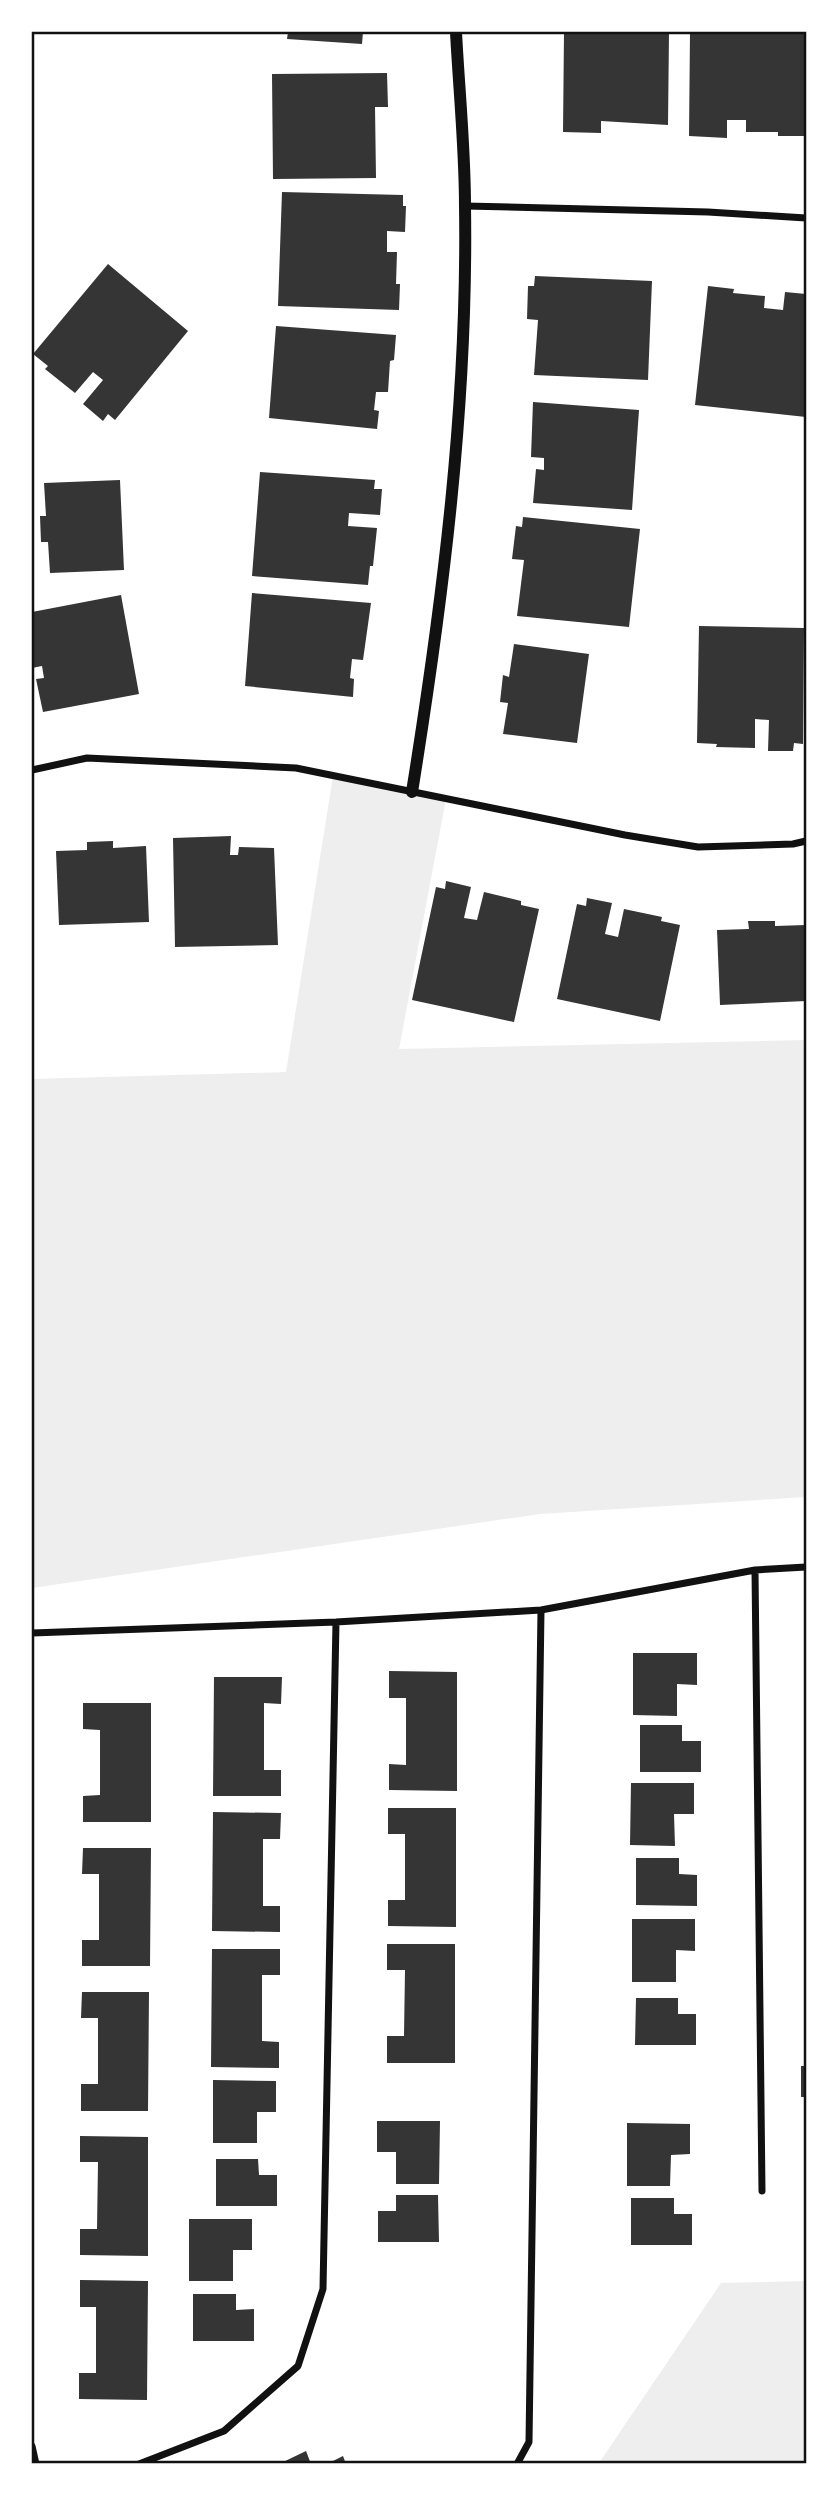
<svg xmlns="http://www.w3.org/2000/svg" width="838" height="2495" viewBox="0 0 838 2495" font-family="'Archivo Narrow',sans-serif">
  <rect width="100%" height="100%" fill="#fff"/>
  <path fill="#eee" d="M333 776 446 799 399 1049 806 1040V1497L540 1514 32 1588V1079L286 1072Z
    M806 2281V2463H599L721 2283Z"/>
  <path fill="#353535" d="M288 32H363L362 44 287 39Z
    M564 32H669L668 125 601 121V133L563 132Z
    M690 32H804V136H778V132H746V120H727V138L689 136Z
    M387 73 388 107H375L376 178 273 179 272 74Z
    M282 192 403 195V206H406L405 232 387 231V252H397L396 284H400L399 310 278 306Z
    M108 264 188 331 115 420 108 414 103 421 83 404 103 380 93 372 75 393 45 369 48 366 33 354Z
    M535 276 652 281 648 380 534 375 538 320 527 319 528 286H534Z
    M708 286 734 289 733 293 765 296 764 308 783 310 785 292 806 294V417L695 405Z
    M276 326 396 335 394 360 390 361 388 392H376L374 410 379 411 377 429 269 418Z
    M533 402 639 410 632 510 533 503 536 469 544 470V458L531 457Z
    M260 472 375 480 374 489H382L380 515 349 513 348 526 377 528 373 566H370L368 585 252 576Z
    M120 480 124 570 50 573 48 542H41L40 516H46L44 483Z
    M523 517 640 529 629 627 517 616 524 560 512 559 516 526 522 527Z
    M252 593 371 603 363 660 352 659 350 678 354 679 353 697 245 686Z
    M121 595 139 694 43 712 36 679 44 678 42 666 32 668V612Z
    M699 626 804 628 803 744 794 743 793 751H768L769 720 755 719V748L716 747 717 744 697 743Z
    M514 644 589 654 577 743 503 734 508 703 500 702 503 675 509 677Z
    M231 836 230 855H238L239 847 274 848 278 945 175 947 173 838Z
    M113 841V848L146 846 149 922 59 925 56 851 87 850V842Z
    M446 881 471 887 464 918 477 920 484 892 521 901V905L539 909 514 1022 412 1000 436 887 445 889Z
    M587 898 612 903 605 934 618 937 624 909 662 917 661 921 680 925 660 1021 557 999 577 904 586 906Z
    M748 921H775V926L806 925V1001L720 1005 717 930 749 929Z
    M633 1653H697V1685L677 1684V1716L633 1715Z
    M389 1671 457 1672V1791L389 1790V1764L406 1765V1698H389Z
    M214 1677H282L281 1704 264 1703V1770H281V1796H213Z
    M83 1703H151V1822H83V1796L100 1795V1730L83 1729Z
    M640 1725H682V1741H701V1772H640Z
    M631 1783H694V1814H674L675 1846 630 1845Z
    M804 1795H806V1826H804Z
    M388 1808H456V1927L388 1926V1900H405V1834H388Z
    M213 1812 281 1813 280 1839H263V1906H280V1932L212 1931Z
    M83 1848H151L150 1966H82V1940H99V1874H82Z
    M636 1858H679V1874L697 1875V1906L636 1905Z
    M632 1919H695V1951L676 1950V1982H632Z
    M387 1944H455V2063H387V2036H404L405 1970H387Z
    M212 1949H280V1975H262V2041L279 2042V2068L211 2067Z
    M82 1992H149L148 2111H81V2084H98V2018H81Z
    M636 1998H678V2014H696V2045H635Z
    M801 2066H806V2097H801Z
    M213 2080 276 2081V2112H257V2143H213Z
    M377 2121H440L439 2184H396V2152H377Z
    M627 2123 690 2124V2154L671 2155 670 2186H627Z
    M80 2136 148 2137V2256L80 2255V2229H97L98 2162H80Z
    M216 2159H258L259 2175H277V2206H216Z
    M396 2195H438L439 2242H378V2211H396Z
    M631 2198H674V2214H692V2245H631Z
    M189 2219H252V2250H233V2281H189Z
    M80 2280 148 2281 147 2400 79 2399V2373H96V2307H80Z
    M193 2294H236V2310L254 2309V2341H193Z
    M306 2451 311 2464H279Z
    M343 2456 346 2464H327Z"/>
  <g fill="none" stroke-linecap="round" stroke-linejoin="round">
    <path stroke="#111" stroke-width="7" d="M465 206 708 212 806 218
      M32 770 87 758 296 768 625 835 698 847 793 844 806 841
      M755 1570 762 2191
      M32 1633 336 1622 541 1610 755 1570 806 1567
      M32 2446 36 2464
      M139 2464 224 2431 298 2366 323 2289 336 1622
      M517 2464 529 2442 541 1610"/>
    <path stroke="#111" stroke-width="12" d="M412 792C443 599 468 403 465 206 465 148 459 90 456 32"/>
  </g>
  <rect width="838" height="2495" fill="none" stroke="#ffffff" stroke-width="66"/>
  <rect x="33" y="33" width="772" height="2429" fill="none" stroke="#111" stroke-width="2.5"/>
</svg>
